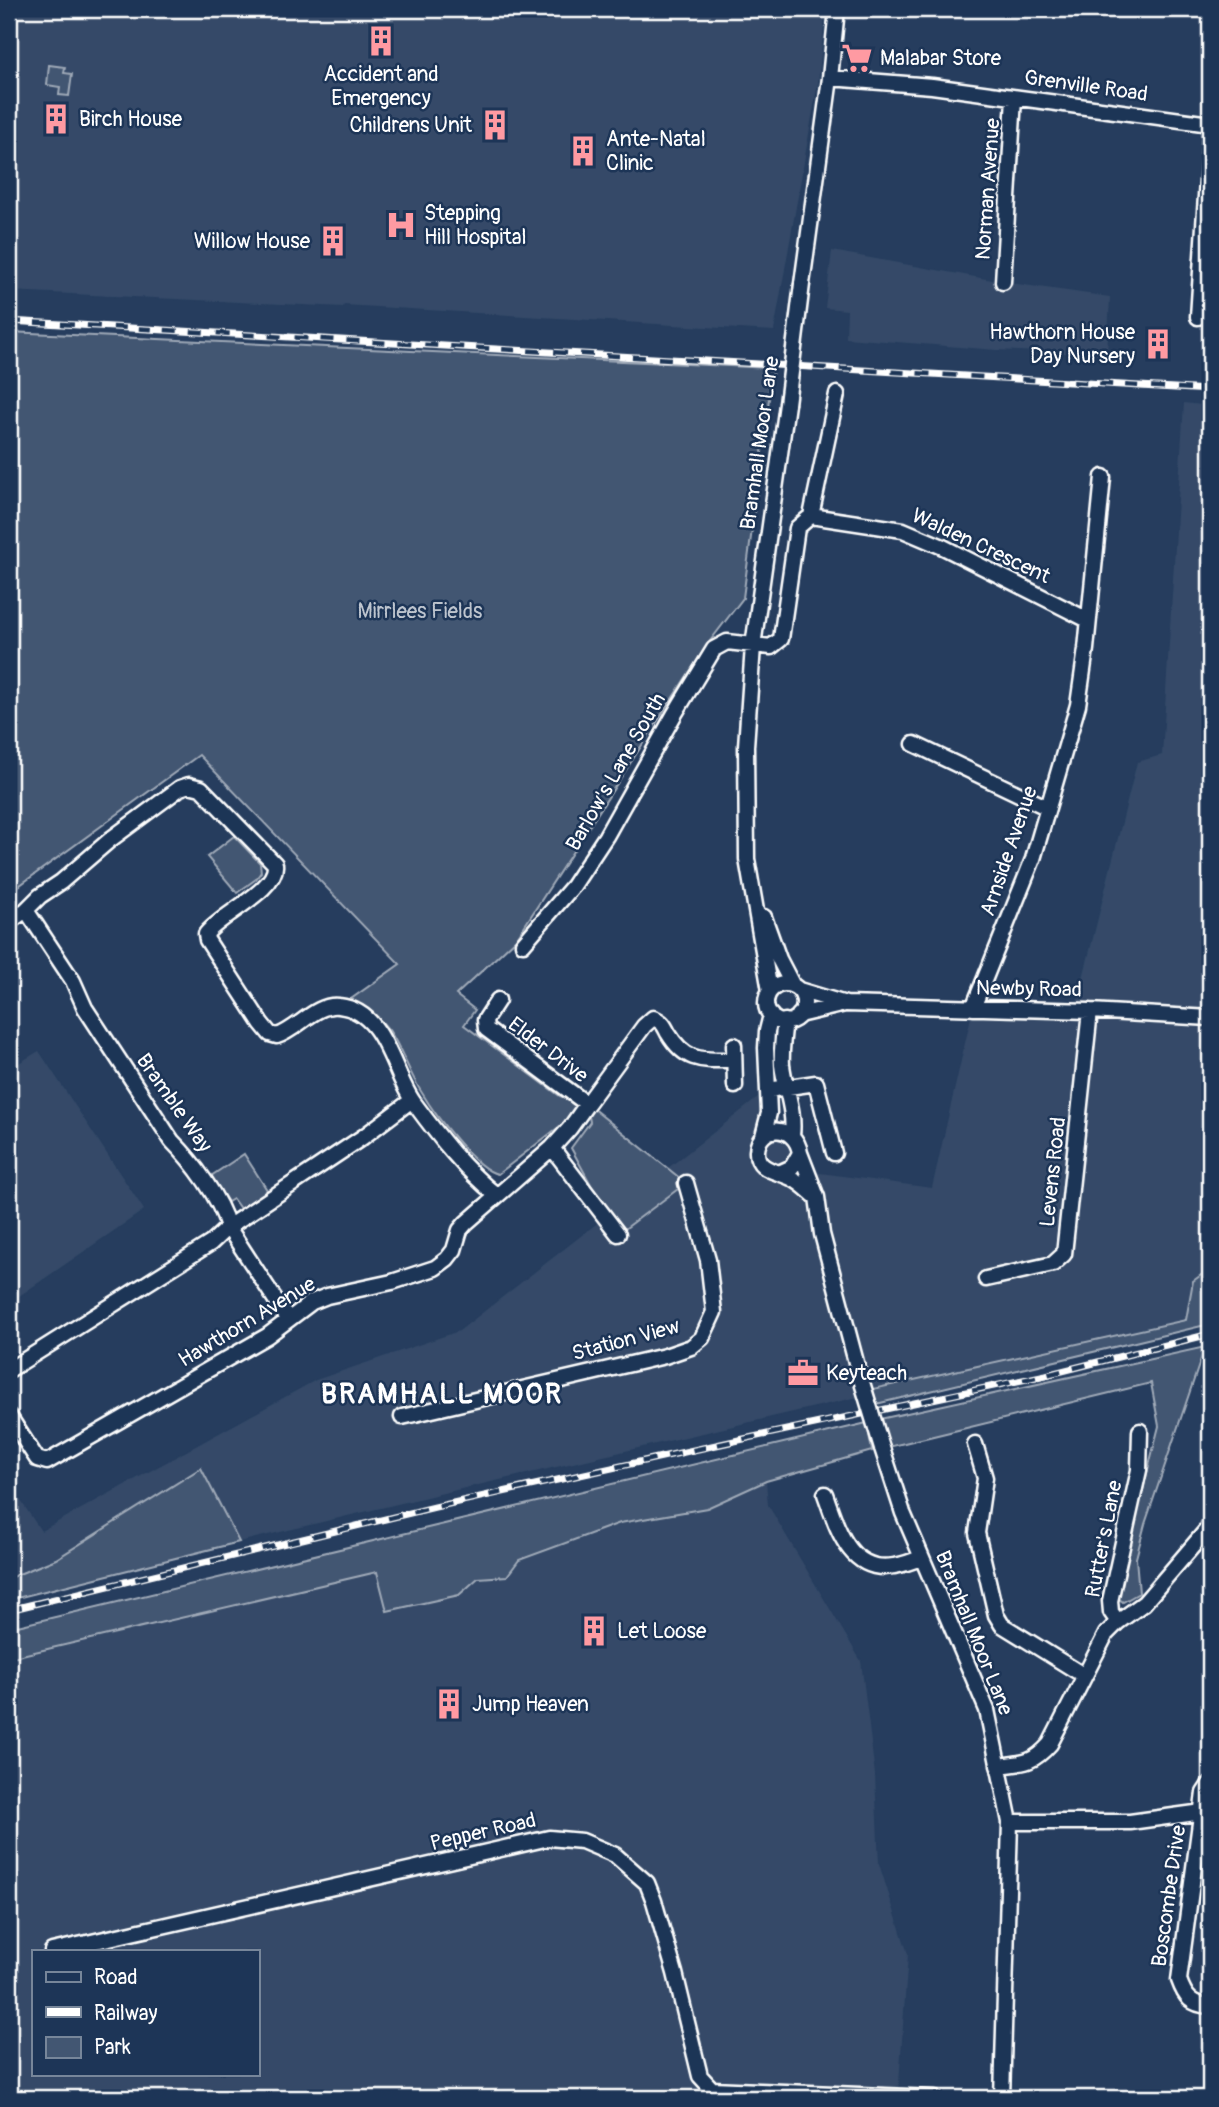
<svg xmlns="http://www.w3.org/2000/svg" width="1219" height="2107" viewBox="0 0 1219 2107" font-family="Pangolin,sans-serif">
  <rect width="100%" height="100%" fill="#263d5e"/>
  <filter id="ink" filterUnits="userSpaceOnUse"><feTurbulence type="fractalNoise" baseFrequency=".0143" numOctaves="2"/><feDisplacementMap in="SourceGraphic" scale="14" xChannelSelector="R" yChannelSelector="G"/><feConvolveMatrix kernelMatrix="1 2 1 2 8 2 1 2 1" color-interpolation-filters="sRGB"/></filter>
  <g filter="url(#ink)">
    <path fill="#344a68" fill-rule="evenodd" d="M9 9H826L818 83 774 331 344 305 343 307 9 291Z
      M832 251 1003 282 1110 297 1107 355 997 350 846 338 847 310 825 308Z
      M1184 403 1210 406V1316L1117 1341 858 1397 435 1495 9 1597V1483L41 1531 316 1380 459 1331 768 1090 798 1170 932 1188 973 1008 1075 1010 1137 762 1162 755Z
      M39 1051 144 1210 9 1303V1069Z
      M766 1481 768 1505 861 1661 875 1775 879 1864 908 1954 898 2098H9V1659ZM33 1951H257V2074H33Z"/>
    <path fill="#425672" stroke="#a0aab8" stroke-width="2" d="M49 65 65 67 64 73 72 74 69 96 59 95 60 87 47 85Z
      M9 332 773 368 743 598 707 645 516 939 456 995 475 1010 464 1025 560 1096 587 1104 686 1183 618 1234 571 1148 590 1122 587 1105 498 1174C475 1170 434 1113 422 1093 409 1073 402 1049 389 1030 379 1017 364 1008 351 999L400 964 199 755 9 893Z
      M234 836 260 863 261 872 256 879 237 893 207 857Z
      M244 1154 269 1193 241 1210 233 1199 228 1202 211 1176Z
      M1210 1266V1324L876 1404 873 1389 1186 1320 1193 1281 1208 1270Z
      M1205 1347 1145 1524 1136 1558 1139 1593 1123 1602 1118 1598V1588L1159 1426 1151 1383 888 1447 880 1419Z
      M867 1423 872 1451 766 1481 707 1508 620 1523 519 1560 507 1576 478 1578 459 1595 387 1611 377 1572 9 1658V1628Z
      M201 1468 239 1542 9 1600V1578L56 1559Z"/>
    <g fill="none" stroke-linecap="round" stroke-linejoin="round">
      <g stroke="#fff" stroke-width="19">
        <path id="minor" d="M830 78 932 86 1210 124
          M1003 282 1014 98
          M802 284 830 78 837 9
          M1198 317 1210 135
          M811 516 903 530 943 547 1088 620
          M914 744 1048 808
          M26 910 73 981 85 1008 172 1141C193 1162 220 1198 228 1227L288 1319
          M764 917 779 959 793 986
          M9 922 26 910 40 896 61 882 111 839 180 788 189 785 201 788 275 864C278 890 221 914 206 934L207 940 261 1023 270 1034 277 1036C297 1030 316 1003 339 1006 386 1011 392 1073 414 1103 439 1137 464 1169 496 1195
          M523 944 573 886 606 836 674 715 714 649 727 642 771 647 781 639 797 528 811 516 837 394
          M766 1003a19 19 0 1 1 38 0a19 19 0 1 1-38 0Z
          M799 990 846 1004 1090 1011 1210 1018
          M770 991 747 859 746 746 753 646 787 404
          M498 1000 485 1020 486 1029 587 1104 570 1128 552 1148
          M973 1008 1033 859 1078 705 1086 649 1103 477
          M799 1015 845 1004
          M785 1021C783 1036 781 1050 782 1065 785 1089 795 1111 792 1135
          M734 1045 735 1086
          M768 1090 816 1083 834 1153
          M587 1104 644 1026 653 1018C662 1021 664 1025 668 1033 686 1063 702 1060 734 1060
          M763 1136 769 1113 766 1048 767 1031 771 1015
          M800 1153 817 1197 822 1234 857 1366
          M779 1173 792 1167 800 1153C796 1124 759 1123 757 1151 756 1172 780 1171 793 1179 801 1183 808 1190 815 1196
          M986 1279 1053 1264 1064 1254 1090 1011
          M9 1370 211 1243 228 1227 363 1137 412 1100
          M9 1416 37 1459 47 1462 267 1336 312 1302 327 1296 392 1282 435 1268 447 1259 454 1250 460 1230 466 1223 552 1148 618 1234
          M402 1417 665 1356 691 1347 702 1338 714 1312 708 1260 686 1183
          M975 1444 985 1478 977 1533 996 1615 1002 1625 1083 1675
          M882 1448 903 1513 987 1710 1010 1822 1002 2098
          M825 1494C837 1527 849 1574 894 1566 903 1565 912 1561 921 1558
          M1118 1622 1111 1612 1110 1601 1139 1470 1140 1431
          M998 1766C1024 1763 1032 1764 1050 1744L1106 1634 1118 1622 1144 1603 1210 1526
          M1210 1784 1204 1793 1179 1980C1185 1997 1191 2005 1210 2006
          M1010 1822H1130L1210 1811
          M52 1951 549 1838 582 1841 615 1855 647 1883 654 1901 675 1973 700 2076 712 2089 935 2098"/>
      </g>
      <use href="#minor" stroke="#1d3557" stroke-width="14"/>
      <g stroke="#fff" stroke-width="7">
        <path id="rail" d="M9 321 1210 390
          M9 1610 435 1507 739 1440 1046 1375 1210 1334"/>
      </g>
      <use href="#rail" stroke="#1d3557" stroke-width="4.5" stroke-dasharray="13" stroke-linecap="butt"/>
      <g stroke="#fff" stroke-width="19" stroke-linecap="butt">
        <path id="minor-bridge" d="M787 404 802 284
          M857 1366 882 1448"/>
      </g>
      <use href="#minor-bridge" stroke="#1d3557" stroke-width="14"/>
    </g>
  </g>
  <defs>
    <g id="building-bare" transform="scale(2.415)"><path d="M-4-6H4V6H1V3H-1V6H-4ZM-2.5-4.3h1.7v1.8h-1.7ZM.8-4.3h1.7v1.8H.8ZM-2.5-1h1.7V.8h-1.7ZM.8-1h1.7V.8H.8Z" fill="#ff9aa2" stroke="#1d3557" stroke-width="2.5" paint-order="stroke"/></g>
    <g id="supermarket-bare" transform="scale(2.415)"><path d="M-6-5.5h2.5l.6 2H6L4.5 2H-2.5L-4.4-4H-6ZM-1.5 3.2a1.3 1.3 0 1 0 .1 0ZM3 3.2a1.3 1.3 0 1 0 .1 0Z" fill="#ff9aa2" stroke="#1d3557" stroke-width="2.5" paint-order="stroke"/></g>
    <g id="hospital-bare" transform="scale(2.415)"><path d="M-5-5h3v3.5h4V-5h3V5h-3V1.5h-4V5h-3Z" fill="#ff9aa2" stroke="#1d3557" stroke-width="2.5" paint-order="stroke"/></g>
    <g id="office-bare" transform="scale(2.415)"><path d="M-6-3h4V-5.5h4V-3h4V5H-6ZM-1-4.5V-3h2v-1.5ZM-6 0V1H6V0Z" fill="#ff9aa2" stroke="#1d3557" stroke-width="2.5" paint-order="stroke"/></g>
  </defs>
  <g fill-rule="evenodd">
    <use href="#building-bare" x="381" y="41"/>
    <use href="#supermarket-bare" x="857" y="58"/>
    <use href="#building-bare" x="56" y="119"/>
    <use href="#building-bare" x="495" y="125"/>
    <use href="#building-bare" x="583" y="151"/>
    <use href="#hospital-bare" x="401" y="225"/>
    <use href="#building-bare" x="333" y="241"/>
    <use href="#building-bare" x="1158" y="344"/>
    <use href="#office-bare" x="803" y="1373"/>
    <use href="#building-bare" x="594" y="1631"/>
    <use href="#building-bare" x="449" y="1704"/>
  </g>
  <g text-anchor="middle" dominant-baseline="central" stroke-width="5" stroke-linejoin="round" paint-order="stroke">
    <g font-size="21" fill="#fff" stroke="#1d3557" text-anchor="start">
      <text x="880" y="58">Malabar Store</text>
      <text x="381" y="74" text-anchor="middle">Accident and<tspan x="381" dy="24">Emergency</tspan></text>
      <text x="79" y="119">Birch House</text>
      <text x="472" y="125" text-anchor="end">Childrens Unit</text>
      <text x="606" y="139">Ante-Natal<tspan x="606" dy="24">Clinic</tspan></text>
      <text x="424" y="213">Stepping<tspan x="424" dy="24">Hill Hospital</tspan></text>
      <text x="310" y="241" text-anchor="end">Willow House</text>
      <text x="1135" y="332" text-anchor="end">Hawthorn House<tspan x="1135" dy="24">Day Nursery</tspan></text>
      <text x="826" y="1373">Keyteach</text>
      <text x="617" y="1631">Let Loose</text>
      <text x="472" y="1704">Jump Heaven</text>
    </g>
    <g font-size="21" fill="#fff" stroke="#1d3557">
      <text transform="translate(1086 86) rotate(8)">Grenville Road</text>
      <text transform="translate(988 189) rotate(-86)">Norman Avenue</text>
      <text transform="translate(760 443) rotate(-82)">Bramhall Moor Lane</text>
      <text transform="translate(981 546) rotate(25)">Walden Crescent</text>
      <text transform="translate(616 772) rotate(-60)">Barlow's Lane South</text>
      <text transform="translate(1009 851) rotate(-71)">Arnside Avenue</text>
      <text transform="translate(1029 989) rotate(1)">Newby Road</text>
      <text transform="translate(548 1050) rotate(37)">Elder Drive</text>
      <text transform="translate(174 1103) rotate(55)">Bramble Way</text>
      <text transform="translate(1053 1172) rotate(-84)">Levens Road</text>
      <text transform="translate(247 1322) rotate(-31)">Hawthorn Avenue</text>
      <text transform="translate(626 1340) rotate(-15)">Station View</text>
      <text transform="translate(1104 1539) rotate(-79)">Rutter's Lane</text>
      <text transform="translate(974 1633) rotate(68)">Bramhall Moor Lane</text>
      <text transform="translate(483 1832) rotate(-13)">Pepper Road</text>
      <text transform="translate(1169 1896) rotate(-82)">Boscombe Drive</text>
    </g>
    <g font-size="21" fill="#bdc4ce" stroke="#1d3557">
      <text x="420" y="611">Mirrlees Fields</text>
    </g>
    <g font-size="28" font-weight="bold" letter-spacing="2" fill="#fff" stroke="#1d3557">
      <text x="442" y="1394">BRAMHALL MOOR</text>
    </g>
  </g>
  <rect width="1219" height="2107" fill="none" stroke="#1d3557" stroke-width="35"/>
  <rect x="18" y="18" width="1184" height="2072" fill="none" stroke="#fff" stroke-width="2.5" filter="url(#ink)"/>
  <rect x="32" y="1950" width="228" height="126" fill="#1d3557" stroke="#77869a" stroke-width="2"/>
  <rect x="46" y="1972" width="35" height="10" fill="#1d3557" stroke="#77869a" stroke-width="2"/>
  <text x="94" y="1984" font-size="21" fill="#ffffff">Road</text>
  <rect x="46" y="2007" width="35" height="10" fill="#ffffff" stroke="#77869a" stroke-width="2"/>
  <text x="94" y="2020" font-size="21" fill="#ffffff">Railway</text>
  <rect x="46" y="2037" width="35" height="21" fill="#425672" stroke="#77869a" stroke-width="2"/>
  <text x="94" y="2054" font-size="21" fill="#ffffff">Park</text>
</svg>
